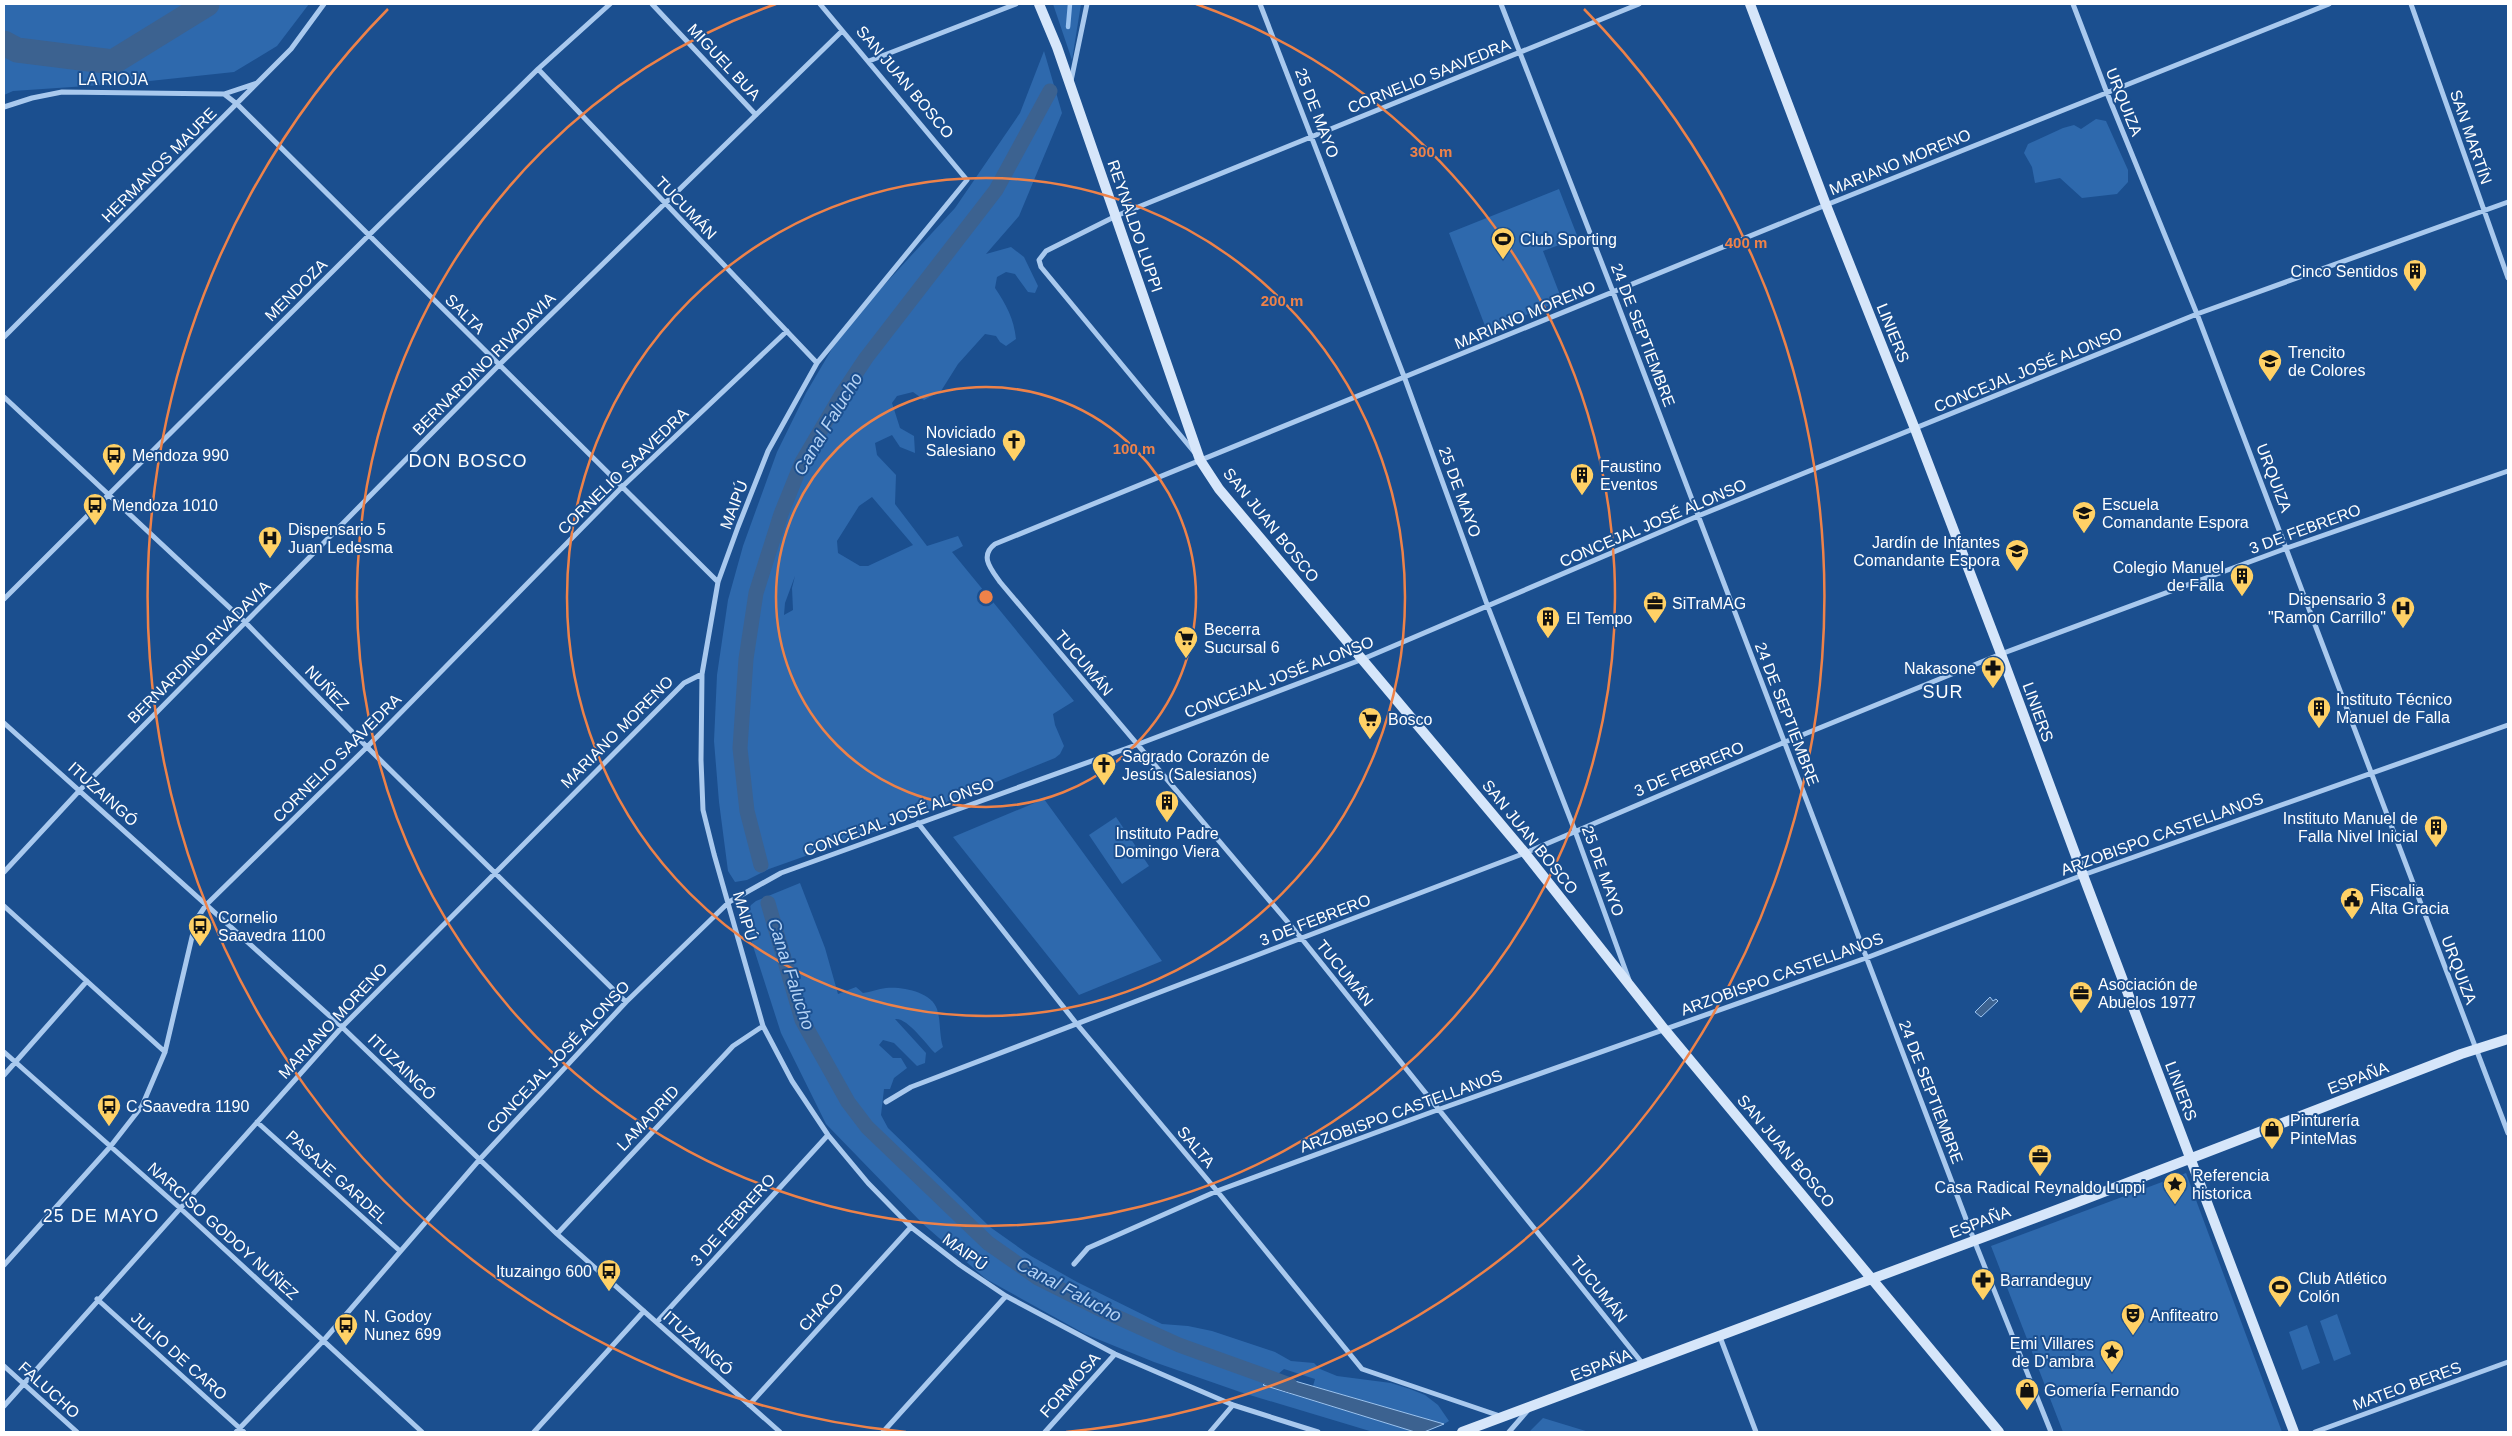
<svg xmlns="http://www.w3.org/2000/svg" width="2512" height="1436" viewBox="0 0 2512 1436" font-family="Arial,sans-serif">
  <rect width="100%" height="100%" fill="#1b4f8f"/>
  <path fill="#2e69ad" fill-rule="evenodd" d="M4 4H309L277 46 234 72 131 83 13 91 4 95Z
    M1053 4H1081L1072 60Z
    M1044 51 1062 113 1019 216 986 254 1011 247 1024 257 1038 286 1035 293 1028 292 1015 274 1006 272 997 277 995 288C1006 304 1014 319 1016 339L1006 346 1000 342 996 336 985 334 958 364 941 391 924 400 913 392 897 396 892 403 900 428 914 436 915 453 900 447 892 435 875 443 877 455 896 475 895 504 927 546 958 536 963 546 952 552 1074 701 1053 714 1055 725 1064 746 1060 754 1055 758 873 832 769 869 747 880 735 882 728 871 719 802 714 741 717 675 728 600 743 546 777 452 806 393 833 347 874 296 955 208 1020 113ZM872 497 913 545 868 566H860L838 553 837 541 859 506ZM795 576 792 588 793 610 784 615 785 603Z
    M2096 119 2106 121 2128 170V182L2117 194 2082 198 2060 178 2035 183 2032 167 2024 153 2028 144 2063 128 2074 125 2081 129Z
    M1559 189 1578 238 1543 251 1562 300 1487 331 1449 233Z
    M1044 799 1162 961 1079 995 953 837Z
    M1116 817 1149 866 1122 884 1089 835Z
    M800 883 825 948 838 994 856 987 863 993C871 992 878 989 886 988 901 986 932 992 937 1009 941 1021 939 1035 943 1047L935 1053C926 1044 907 1017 895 1019L926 1053 925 1063 917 1066 894 1043 883 1040 879 1045 893 1058H901L907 1068 894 1078 890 1089H884L881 1115 888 1128 990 1227 1031 1256 1077 1282 1162 1324 1188 1326 1212 1331 1275 1352 1291 1361 1314 1363 1320 1369 1337 1376 1391 1383 1410 1389 1425 1395 1438 1405 1449 1421 1444 1424 1313 1386 1315 1379 1284 1369 1264 1386 1415 1432H1373L1243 1393 1154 1362 1085 1334 986 1279 923 1224 826 1124 781 1033 744 918 751 905 756 901Z
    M2186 1173 2282 1432H2063L1991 1246Z
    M2337 1314 2351 1354 2334 1361 2320 1321Z
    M2307 1325 2320 1363 2302 1370 2289 1332Z
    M1543 1418 1589 1432H1529Z"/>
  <path fill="#3c6290" stroke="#9cc4f0" d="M1990 997 1993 1001 1996 999 1998 1001 1981 1017 1975 1012Z
    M1274 1375 1444 1424 1424 1432H1415L1263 1385Z"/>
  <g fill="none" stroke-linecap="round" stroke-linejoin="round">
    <path stroke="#9cc4f0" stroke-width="4.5" d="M1068 27 1070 4"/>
    <path stroke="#3c6290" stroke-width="15" d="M761 865 747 811 740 748 746 659 756 593 781 514 802 462 842 394 866 358 996 190 1050 91
      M768 903 802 1020 848 1102 867 1127 988 1243 1038 1278 1106 1312 1179 1345 1290 1385"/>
    <path stroke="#3c6290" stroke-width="25" d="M4 43 17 50 113 62 207 4"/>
    <path stroke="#a9c9ee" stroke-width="5" d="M652 4 756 115
      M820 4 967 180 817 363 768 451 738 527 718 582 702 674 701 760 703 810 714 854 763 1026 792 1081 828 1135 868 1183 911 1227 960 1265 1006 1296 1115 1354 1233 1405 1318 1432
      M1260 4 1405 379 1488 607 1575 831 1629 980
      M1501 4 1613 292 1974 1240 2051 1432
      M2073 4 2107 93 2197 314 2508 1133
      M2411 4 2508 278
      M869 61 1016 4
      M538 69 817 363
      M1071 81 1087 4
      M224 94 257 83
      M4 107 32 98 62 92 224 94 237 104 718 582
      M4 337 291 49 324 4
      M4 397 245 622 367 747 626 1002
      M1195 453 1041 267 1039 260 1046 251 1116 216 1639 4
      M4 599 368 236 538 69 610 4
      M4 723 342 1027 557 1234 780 1432
      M918 823 1076 1023 1217 1191 1362 1369 1500 1416
      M4 872 80 790 499 365 842 31
      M4 906 165 1052
      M4 1052 180 1208 422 1432
      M4 1075 87 981
      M886 1102 911 1087 1525 853 1785 742 2001 654 2287 548 2508 471
      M257 1122 400 1251
      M557 1234 733 1046 763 1026
      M1074 1264 1088 1248 1217 1191 1440 1109 1866 958 2083 875 2508 725
      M4 1265 110 1147 142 1106 165 1052 196 920 206 905 367 747 623 486 787 331
      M97 1299 244 1432
      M657 1322 828 1135
      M1720 1337 1756 1432
      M1643 1364 1302 939 1000 582C991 569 979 556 995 544L1826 205 2329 4
      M4 1366 77 1432
      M749 1405 911 1227
      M4 1406 342 1027 684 683 702 674
      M236 1432 324 1340 480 1159 626 1002 729 902 781 873 1136 745 1363 659 1698 516 2197 314 2508 202
      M534 1432 644 1311
      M883 1432 1006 1296
      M1045 1432 1115 1354
      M1210 1432 1233 1405
      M1509 1432 1528 1410
      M2315 1432 2508 1362"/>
    <path stroke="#d6e6fa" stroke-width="10" d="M1039 4 1057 47 1200 460 1219 489 1525 853 1665 1030 1999 1432
      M1750 4 1826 205 1915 429 2001 654 2083 875 2294 1432
      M1462 1432 2075 1203 2461 1054 2508 1039"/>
  </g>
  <g fill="none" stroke="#ee8249" stroke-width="2.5">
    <circle cx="986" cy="597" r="210"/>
    <circle cx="986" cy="597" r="419"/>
    <path d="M1196 4A629 629 0 1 1 776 4"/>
    <path d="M906 1432A839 839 0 0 1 388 9M1584 9A839 839 0 0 1 1066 1432"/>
  </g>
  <defs>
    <g id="stadium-pin" transform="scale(1.25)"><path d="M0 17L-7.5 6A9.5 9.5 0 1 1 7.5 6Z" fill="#ffd166" stroke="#1b4f8f"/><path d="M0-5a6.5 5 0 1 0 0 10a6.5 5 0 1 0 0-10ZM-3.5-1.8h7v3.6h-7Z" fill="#111"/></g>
    <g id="building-pin" transform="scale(1.25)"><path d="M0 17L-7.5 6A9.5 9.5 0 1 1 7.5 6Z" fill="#ffd166" stroke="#1b4f8f"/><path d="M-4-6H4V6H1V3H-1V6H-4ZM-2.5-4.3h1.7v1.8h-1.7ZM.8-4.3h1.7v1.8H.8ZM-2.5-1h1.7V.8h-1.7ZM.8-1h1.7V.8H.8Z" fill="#111"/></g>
    <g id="school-pin" transform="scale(1.25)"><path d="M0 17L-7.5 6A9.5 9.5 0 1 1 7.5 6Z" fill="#ffd166" stroke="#1b4f8f"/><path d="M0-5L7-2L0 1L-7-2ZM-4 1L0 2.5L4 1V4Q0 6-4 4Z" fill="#111"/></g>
    <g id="church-pin" transform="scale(1.25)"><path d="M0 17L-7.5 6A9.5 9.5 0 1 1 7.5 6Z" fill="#ffd166" stroke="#1b4f8f"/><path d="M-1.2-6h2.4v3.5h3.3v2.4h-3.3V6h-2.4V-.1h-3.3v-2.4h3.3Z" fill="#111"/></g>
    <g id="bus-pin" transform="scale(1.25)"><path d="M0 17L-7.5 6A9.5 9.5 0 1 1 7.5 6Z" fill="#ffd166" stroke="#1b4f8f"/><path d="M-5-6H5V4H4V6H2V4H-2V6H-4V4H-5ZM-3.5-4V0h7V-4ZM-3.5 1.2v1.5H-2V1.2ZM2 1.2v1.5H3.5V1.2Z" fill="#111"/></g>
    <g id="hospital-pin" transform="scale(1.25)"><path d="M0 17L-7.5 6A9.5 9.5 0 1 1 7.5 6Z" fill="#ffd166" stroke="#1b4f8f"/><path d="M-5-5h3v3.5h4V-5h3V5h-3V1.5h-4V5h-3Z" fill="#111"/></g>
    <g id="office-pin" transform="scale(1.25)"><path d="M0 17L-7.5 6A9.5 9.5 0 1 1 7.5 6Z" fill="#ffd166" stroke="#1b4f8f"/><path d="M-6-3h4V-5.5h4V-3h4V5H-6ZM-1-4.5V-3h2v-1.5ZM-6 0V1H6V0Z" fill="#111"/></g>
    <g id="supermarket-pin" transform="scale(1.25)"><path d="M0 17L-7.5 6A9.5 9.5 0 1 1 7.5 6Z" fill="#ffd166" stroke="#1b4f8f"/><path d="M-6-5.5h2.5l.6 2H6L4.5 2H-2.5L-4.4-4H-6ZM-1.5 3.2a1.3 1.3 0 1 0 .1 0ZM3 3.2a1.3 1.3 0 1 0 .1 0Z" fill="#111"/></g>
    <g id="pharmacy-pin" transform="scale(1.25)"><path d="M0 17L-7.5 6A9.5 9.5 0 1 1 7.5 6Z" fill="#ffd166" stroke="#1b4f8f"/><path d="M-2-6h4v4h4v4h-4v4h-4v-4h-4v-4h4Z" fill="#111"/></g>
    <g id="civic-pin" transform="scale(1.25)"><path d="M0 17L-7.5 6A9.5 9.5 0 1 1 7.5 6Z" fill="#ffd166" stroke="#1b4f8f"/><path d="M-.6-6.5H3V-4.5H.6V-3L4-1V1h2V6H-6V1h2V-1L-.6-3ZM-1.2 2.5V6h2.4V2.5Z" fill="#111"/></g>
    <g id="shop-pin" transform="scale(1.25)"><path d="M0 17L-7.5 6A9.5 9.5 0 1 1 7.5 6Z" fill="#ffd166" stroke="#1b4f8f"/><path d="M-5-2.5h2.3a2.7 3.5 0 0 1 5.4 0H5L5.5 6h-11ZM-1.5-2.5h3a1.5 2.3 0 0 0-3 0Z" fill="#111"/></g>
    <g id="sight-pin" transform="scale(1.25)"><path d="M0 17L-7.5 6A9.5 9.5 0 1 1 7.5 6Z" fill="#ffd166" stroke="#1b4f8f"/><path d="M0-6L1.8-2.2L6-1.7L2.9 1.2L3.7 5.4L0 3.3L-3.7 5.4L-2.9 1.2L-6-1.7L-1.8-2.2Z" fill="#111"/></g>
    <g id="theatre-pin" transform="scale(1.25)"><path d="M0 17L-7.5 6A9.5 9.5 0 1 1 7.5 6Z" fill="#ffd166" stroke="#1b4f8f"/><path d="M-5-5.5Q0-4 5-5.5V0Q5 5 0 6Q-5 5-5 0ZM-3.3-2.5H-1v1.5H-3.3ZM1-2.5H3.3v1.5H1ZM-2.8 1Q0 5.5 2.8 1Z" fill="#111"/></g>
  </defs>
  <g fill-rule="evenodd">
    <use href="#stadium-pin" x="1503" y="239"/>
    <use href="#building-pin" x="2415" y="271"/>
    <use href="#school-pin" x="2270" y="361"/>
    <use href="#church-pin" x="1014" y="441"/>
    <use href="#bus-pin" x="114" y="455"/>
    <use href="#building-pin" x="1582" y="475"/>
    <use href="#bus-pin" x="95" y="505"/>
    <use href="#school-pin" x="2084" y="513"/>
    <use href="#hospital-pin" x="270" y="538"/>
    <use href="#school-pin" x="2017" y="551"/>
    <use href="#building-pin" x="2242" y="576"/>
    <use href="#office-pin" x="1655" y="603"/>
    <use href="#hospital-pin" x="2403" y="608"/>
    <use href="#building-pin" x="1548" y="618"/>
    <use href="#supermarket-pin" x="1186" y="638"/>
    <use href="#pharmacy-pin" x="1993" y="668"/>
    <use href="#building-pin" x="2319" y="708"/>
    <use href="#supermarket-pin" x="1370" y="719"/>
    <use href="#church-pin" x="1104" y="765"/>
    <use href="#building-pin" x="1167" y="802"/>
    <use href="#building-pin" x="2436" y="827"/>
    <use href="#civic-pin" x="2352" y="899"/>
    <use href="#bus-pin" x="200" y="926"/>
    <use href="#office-pin" x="2081" y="993"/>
    <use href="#bus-pin" x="109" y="1106"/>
    <use href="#shop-pin" x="2272" y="1129"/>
    <use href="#office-pin" x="2040" y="1156"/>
    <use href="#sight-pin" x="2175" y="1184"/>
    <use href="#bus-pin" x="609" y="1271"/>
    <use href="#pharmacy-pin" x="1983" y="1280"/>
    <use href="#stadium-pin" x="2280" y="1287"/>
    <use href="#theatre-pin" x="2133" y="1315"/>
    <use href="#bus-pin" x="346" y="1325"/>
    <use href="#sight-pin" x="2112" y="1352"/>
    <use href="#shop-pin" x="2027" y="1390"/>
  </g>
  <g text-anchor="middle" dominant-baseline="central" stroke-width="4" stroke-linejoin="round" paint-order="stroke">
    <g font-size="16" fill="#fff" stroke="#1b4f8f">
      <text transform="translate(724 62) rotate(47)">MIGUEL BUA</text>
      <text transform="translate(1429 76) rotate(-22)">CORNELIO SAAVEDRA</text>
      <text x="113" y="79">LA RIOJA</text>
      <text transform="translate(905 82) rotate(50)">SAN JUAN BOSCO</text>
      <text transform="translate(2124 102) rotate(68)">URQUIZA</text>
      <text transform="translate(1317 113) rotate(69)">25 DE MAYO</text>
      <text transform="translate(2471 137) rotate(71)">SAN MARTÍN</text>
      <text transform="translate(1900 162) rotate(-22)">MARIANO MORENO</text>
      <text transform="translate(159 165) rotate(-45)">HERMANOS MAURE</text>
      <text transform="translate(686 208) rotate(46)">TUCUMÁN</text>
      <text transform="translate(1135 226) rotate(71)">REYNALDO LUPPI</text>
      <text transform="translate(296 290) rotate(-45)">MENDOZA</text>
      <text transform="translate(465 314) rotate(45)">SALTA</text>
      <text transform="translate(1525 315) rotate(-23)">MARIANO MORENO</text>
      <text transform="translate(1893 333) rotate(68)">LINIERS</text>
      <text transform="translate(1643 335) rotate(69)">24 DE SEPTIEMBRE</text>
      <text transform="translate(484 364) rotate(-45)">BERNARDINO RIVADAVIA</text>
      <text transform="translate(2028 370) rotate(-22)">CONCEJAL JOSÉ ALONSO</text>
      <text transform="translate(623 471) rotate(-44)">CORNELIO SAAVEDRA</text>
      <text transform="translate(2274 478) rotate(69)">URQUIZA</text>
      <text transform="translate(1460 492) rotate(70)">25 DE MAYO</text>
      <text transform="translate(734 505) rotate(-69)">MAIPÚ</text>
      <text transform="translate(1653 523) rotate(-23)">CONCEJAL JOSÉ ALONSO</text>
      <text transform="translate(1271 525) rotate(51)">SAN JUAN BOSCO</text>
      <text transform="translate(2305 529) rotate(-20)">3 DE FEBRERO</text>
      <text transform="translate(199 652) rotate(-45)">BERNARDINO RIVADAVIA</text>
      <text transform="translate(1084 663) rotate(50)">TUCUMÁN</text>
      <text transform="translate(1279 677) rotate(-21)">CONCEJAL JOSÉ ALONSO</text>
      <text transform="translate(327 688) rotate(46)">NUÑEZ</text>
      <text transform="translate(2038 712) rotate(70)">LINIERS</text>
      <text transform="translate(1787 714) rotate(69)">24 DE SEPTIEMBRE</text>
      <text transform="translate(617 732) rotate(-45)">MARIANO MORENO</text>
      <text transform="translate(337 758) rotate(-45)">CORNELIO SAAVEDRA</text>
      <text transform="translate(1689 769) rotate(-23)">3 DE FEBRERO</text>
      <text transform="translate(103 794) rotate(42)">ITUZAINGÓ</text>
      <text transform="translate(899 817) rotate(-20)">CONCEJAL JOSÉ ALONSO</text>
      <text transform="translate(2162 834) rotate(-20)">ARZOBISPO CASTELLANOS</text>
      <text transform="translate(1530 837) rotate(51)">SAN JUAN BOSCO</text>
      <text transform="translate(1603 871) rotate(70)">25 DE MAYO</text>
      <text transform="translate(745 916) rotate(74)">MAIPÚ</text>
      <text transform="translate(1315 920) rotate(-21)">3 DE FEBRERO</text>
      <text transform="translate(2459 970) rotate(69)">URQUIZA</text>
      <text transform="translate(1345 973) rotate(51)">TUCUMÁN</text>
      <text transform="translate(1782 974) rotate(-20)">ARZOBISPO CASTELLANOS</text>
      <text transform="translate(333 1021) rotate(-47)">MARIANO MORENO</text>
      <text transform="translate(558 1057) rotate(-47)">CONCEJAL JOSÉ ALONSO</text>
      <text transform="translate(402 1067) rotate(44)">ITUZAINGÓ</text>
      <text transform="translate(2358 1078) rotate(-21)">ESPAÑA</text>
      <text transform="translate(2181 1091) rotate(69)">LINIERS</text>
      <text transform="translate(1931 1092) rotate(69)">24 DE SEPTIEMBRE</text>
      <text transform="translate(1401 1111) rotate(-20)">ARZOBISPO CASTELLANOS</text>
      <text transform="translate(648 1118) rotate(-47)">LAMADRID</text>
      <text transform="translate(1196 1147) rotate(50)">SALTA</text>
      <text transform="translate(1786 1151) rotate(50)">SAN JUAN BOSCO</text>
      <text transform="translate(337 1177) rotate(42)">PASAJE GARDEL</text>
      <text transform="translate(733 1220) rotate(-48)">3 DE FEBRERO</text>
      <text transform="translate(1980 1222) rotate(-21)">ESPAÑA</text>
      <text transform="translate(223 1231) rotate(42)">NARCISO GODOY NUÑEZ</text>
      <text transform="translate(965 1252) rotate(36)">MAIPÚ</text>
      <text transform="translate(1599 1289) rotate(51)">TUCUMÁN</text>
      <text transform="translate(821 1307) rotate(-48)">CHACO</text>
      <text transform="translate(698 1343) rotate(42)">ITUZAINGÓ</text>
      <text transform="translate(179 1356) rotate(42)">JULIO DE CARO</text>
      <text transform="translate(1601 1365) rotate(-21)">ESPAÑA</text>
      <text transform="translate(1070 1385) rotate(-48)">FORMOSA</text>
      <text transform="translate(2407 1386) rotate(-20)">MATEO BERES</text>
      <text transform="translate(49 1390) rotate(42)">FALUCHO</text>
    </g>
    <g font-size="16" fill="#fff" stroke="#1b4f8f" text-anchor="start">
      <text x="1520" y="239">Club Sporting</text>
      <text x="2398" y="271" text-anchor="end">Cinco Sentidos</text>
      <text x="2288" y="352">Trencito<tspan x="2288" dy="18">de Colores</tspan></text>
      <text x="996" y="432" text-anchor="end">Noviciado<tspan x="996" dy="18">Salesiano</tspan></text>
      <text x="132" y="455">Mendoza 990</text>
      <text x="1600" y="466">Faustino<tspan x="1600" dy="18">Eventos</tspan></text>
      <text x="2102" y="504">Escuela<tspan x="2102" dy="18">Comandante Espora</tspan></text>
      <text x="112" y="505">Mendoza 1010</text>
      <text x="288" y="529">Dispensario 5<tspan x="288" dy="18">Juan Ledesma</tspan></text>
      <text x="2000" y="542" text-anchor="end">Jardín de Infantes<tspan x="2000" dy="18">Comandante Espora</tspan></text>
      <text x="2224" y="567" text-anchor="end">Colegio Manuel<tspan x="2224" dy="18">de Falla</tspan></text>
      <text x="2386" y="599" text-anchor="end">Dispensario 3<tspan x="2386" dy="18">"Ramon Carrillo"</tspan></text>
      <text x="1672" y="603">SiTraMAG</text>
      <text x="1566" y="618">El Tempo</text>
      <text x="1204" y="629">Becerra<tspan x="1204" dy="18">Sucursal 6</tspan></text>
      <text x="1976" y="668" text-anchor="end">Nakasone</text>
      <text x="2336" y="699">Instituto Técnico<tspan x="2336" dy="18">Manuel de Falla</tspan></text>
      <text x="1388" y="719">Bosco</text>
      <text x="1122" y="756">Sagrado Corazón de<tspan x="1122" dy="18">Jesús (Salesianos)</tspan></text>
      <text x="2418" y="818" text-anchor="end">Instituto Manuel de<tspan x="2418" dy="18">Falla Nivel Inicial</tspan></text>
      <text x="1167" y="833" text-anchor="middle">Instituto Padre<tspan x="1167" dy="18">Domingo Viera</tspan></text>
      <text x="2370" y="890">Fiscalia<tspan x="2370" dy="18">Alta Gracia</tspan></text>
      <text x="218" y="917">Cornelio<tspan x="218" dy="18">Saavedra 1100</tspan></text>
      <text x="2098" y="984">Asociación de<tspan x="2098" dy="18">Abuelos 1977</tspan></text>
      <text x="126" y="1106">C Saavedra 1190</text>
      <text x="2290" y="1120">Pinturería<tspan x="2290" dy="18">PinteMas</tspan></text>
      <text x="2192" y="1175">Referencia<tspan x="2192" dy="18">historica</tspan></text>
      <text x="2040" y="1187" text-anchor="middle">Casa Radical Reynaldo Luppi</text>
      <text x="592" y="1271" text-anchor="end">Ituzaingo 600</text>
      <text x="2298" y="1278">Club Atlético<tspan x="2298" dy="18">Colón</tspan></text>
      <text x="2000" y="1280">Barrandeguy</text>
      <text x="2150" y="1315">Anfiteatro</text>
      <text x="364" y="1316">N. Godoy<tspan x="364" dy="18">Nunez 699</tspan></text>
      <text x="2094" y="1343" text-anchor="end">Emi Villares<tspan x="2094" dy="18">de D'ambra</tspan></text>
      <text x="2044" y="1390">Gomería Fernando</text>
    </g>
    <g font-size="18" font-style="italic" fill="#b5d3f5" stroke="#1b4f8f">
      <text transform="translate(828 424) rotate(-59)">Canal Falucho</text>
      <text transform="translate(791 974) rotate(72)">Canal Falucho</text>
      <text transform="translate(1069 1290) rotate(28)">Canal Falucho</text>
    </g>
    <g font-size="18" letter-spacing="1" fill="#fff" stroke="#1b4f8f">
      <text x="468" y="461">DON BOSCO</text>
      <text x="1943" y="692">SUR</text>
      <text x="101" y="1216">25 DE MAYO</text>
    </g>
  </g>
  <circle cx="986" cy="597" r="8" fill="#ee8249" stroke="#1b4f8f" stroke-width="2.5"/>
  <g font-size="15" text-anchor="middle" font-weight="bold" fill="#ee8249" stroke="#1b4f8f" stroke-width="4" stroke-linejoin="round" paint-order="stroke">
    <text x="1431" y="157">300 m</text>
    <text x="1746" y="248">400 m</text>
    <text x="1282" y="306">200 m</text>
    <text x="1134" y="454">100 m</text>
  </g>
  <rect width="2512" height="1436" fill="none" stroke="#ffffff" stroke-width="10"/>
</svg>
